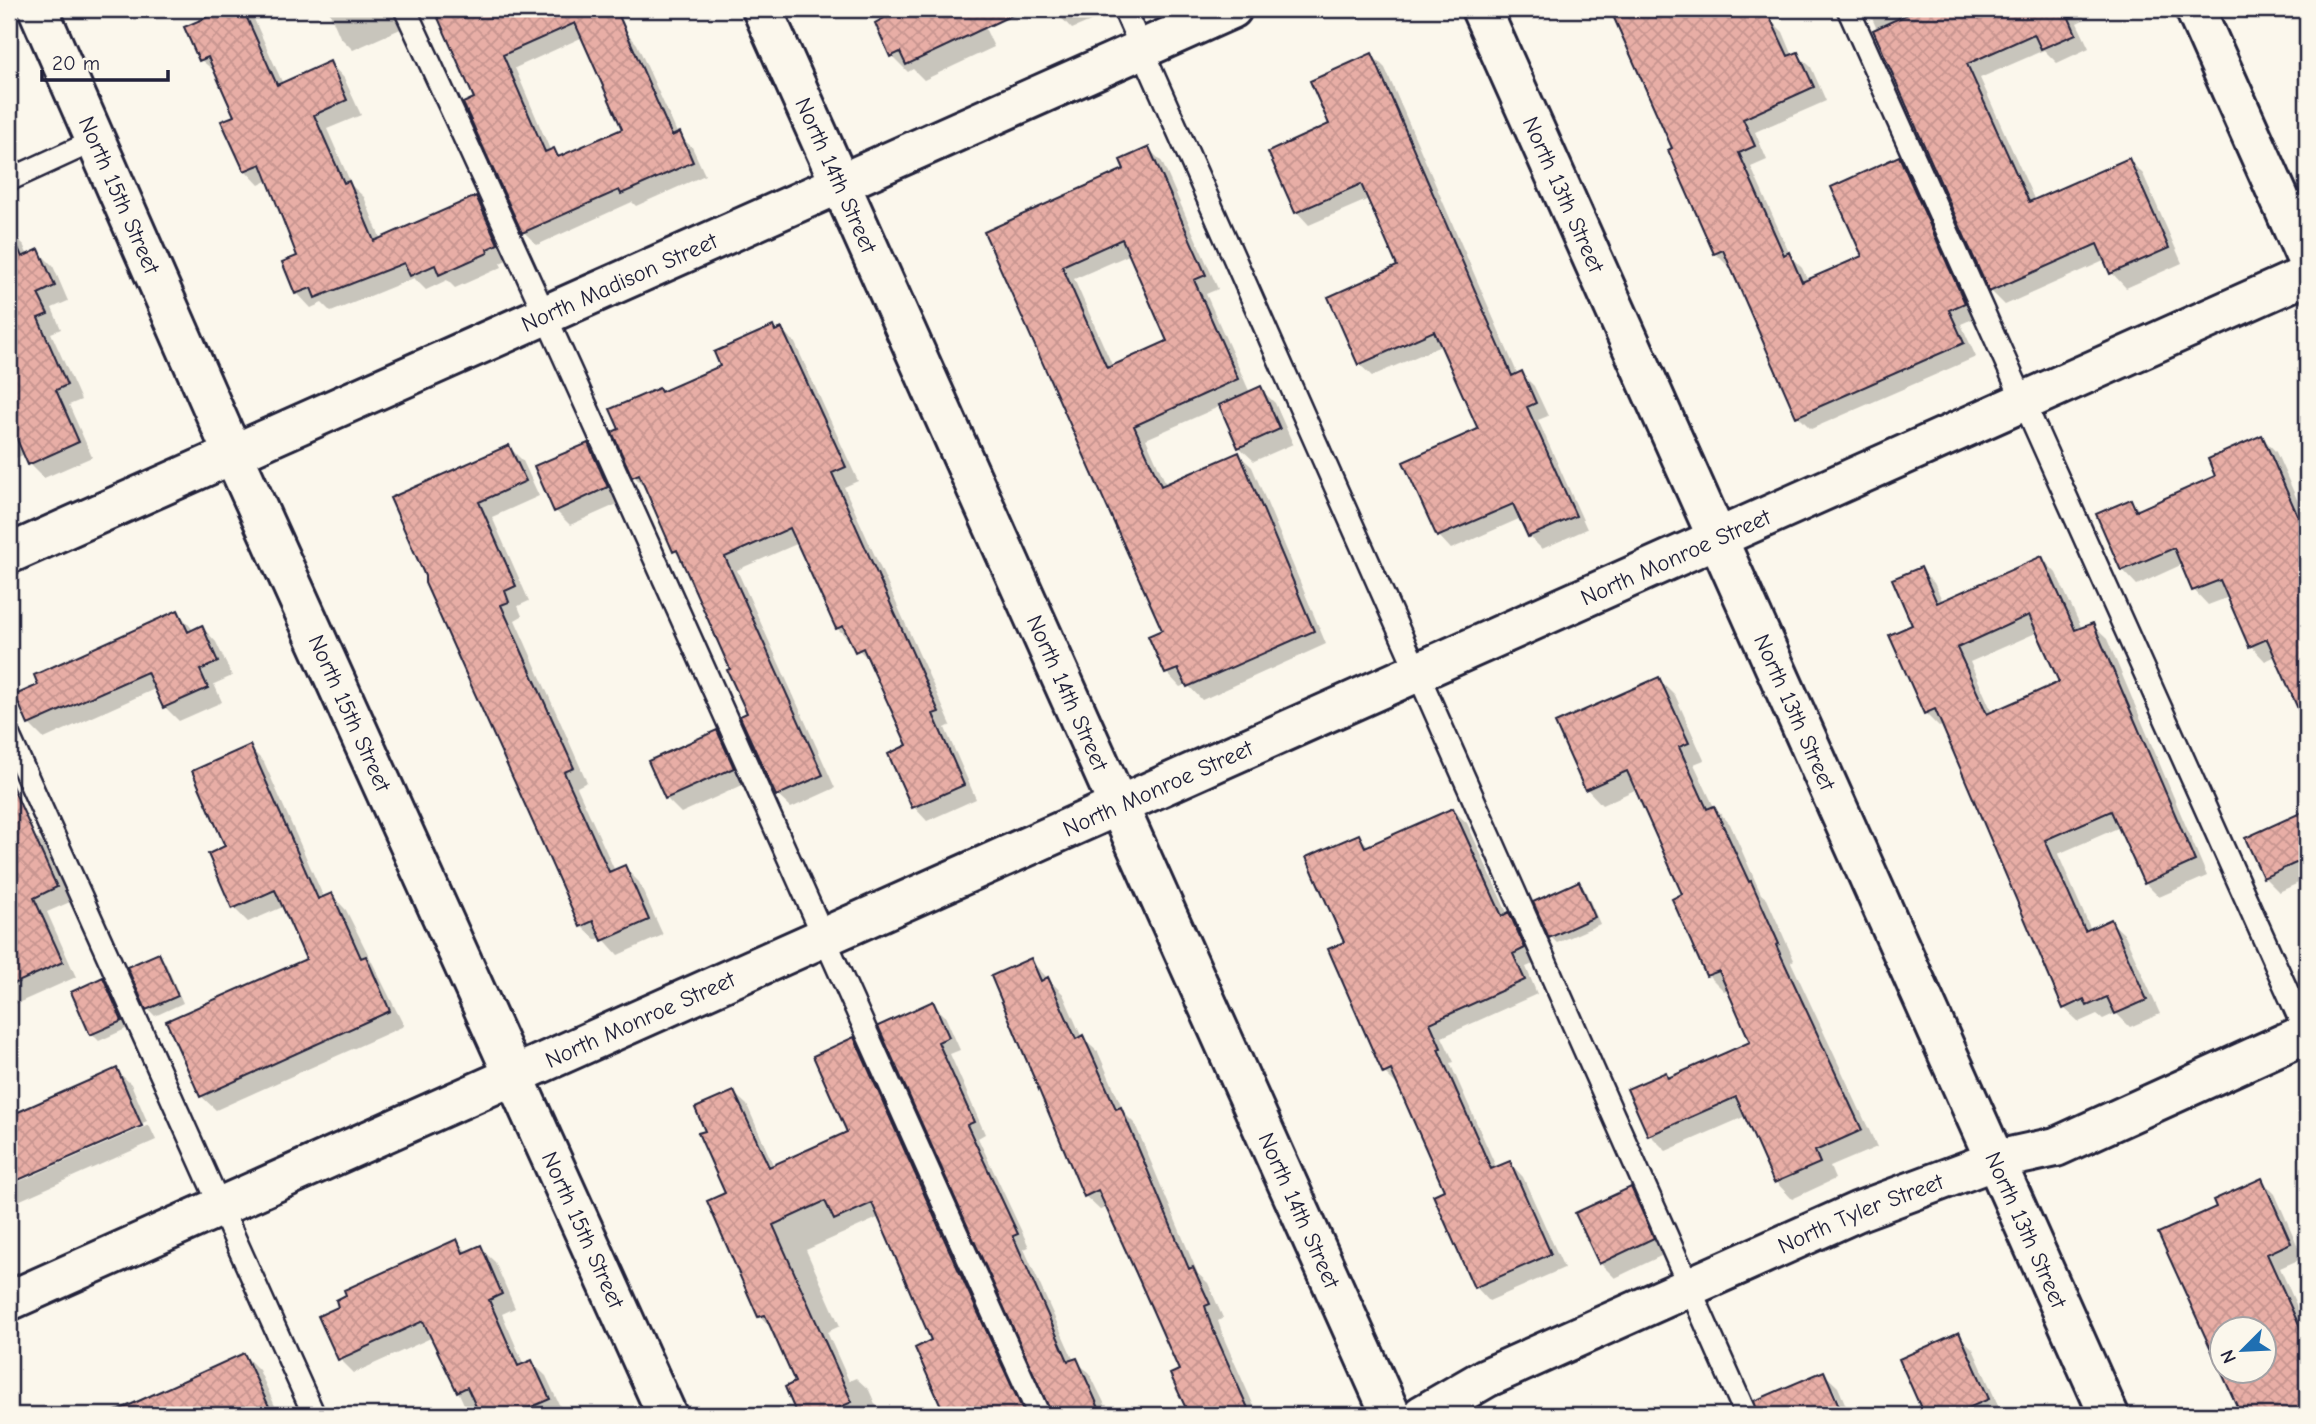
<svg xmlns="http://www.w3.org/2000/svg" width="2316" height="1424" viewBox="0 0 2316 1424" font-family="'Comic Neue',sans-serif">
  <defs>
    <pattern id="building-cross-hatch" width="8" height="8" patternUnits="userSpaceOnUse" patternTransform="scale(1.75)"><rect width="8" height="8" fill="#e8aea6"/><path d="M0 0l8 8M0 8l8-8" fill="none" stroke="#c79590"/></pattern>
  </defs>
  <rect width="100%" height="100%" fill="#fbf7ec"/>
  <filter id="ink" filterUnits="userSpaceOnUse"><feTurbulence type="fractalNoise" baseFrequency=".0143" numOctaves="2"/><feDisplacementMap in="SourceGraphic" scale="14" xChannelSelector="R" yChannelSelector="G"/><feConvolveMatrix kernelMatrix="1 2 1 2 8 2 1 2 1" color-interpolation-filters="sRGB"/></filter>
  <g filter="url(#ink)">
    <path fill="#0003" fill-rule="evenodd" d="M230 9H244L254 19 283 84 330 63 344 78 361 115 327 129 352 186 364 197 381 240 476 198 490 212 511 258 500 263 502 267 455 288 447 280 426 290 414 278 331 312 322 303 311 308 297 293 300 257 269 180 259 185 245 170 236 117 218 74 201 60 186 28Z
      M328 9H617L629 35 637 44 678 135 692 147 705 175 636 206 632 202 537 245 524 232 476 99 437 13 431 15 426 10 414 9 405 27 353 50 340 37ZM583 37 624 130 561 158 554 150 551 152 515 68Z
      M882 9H976L994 47 924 80 913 69 908 72 892 56Z
      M1053 9H1099L1102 16 1072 29Z
      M1609 9H1675L1694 52 1769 18 1783 32 1793 56 1797 54 1811 67 1826 101 1755 132 1767 160 1751 167 1791 257 1802 268 1808 281 1864 257 1899 158 1913 172 1977 317 1961 324 1976 357 1811 429 1798 416 1732 266 1729 267 1715 253 1674 149Z
      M1868 9H2080L2085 19 2077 23 2089 48 2057 63 2044 50 1980 78 2035 201 2129 160 2143 174 2182 263 2126 288 2112 273 2106 260 2005 305 1991 291Z
      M1372 55 1385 68 1518 375 1521 373 1534 386 1548 416 1538 420 1587 529 1542 549 1529 536 1521 518 1451 549 1439 536 1406 463 1480 429 1443 345 1372 376 1359 364 1400 267 1369 199 1309 225 1297 212 1332 125Z
      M9 146 24 180 9 188Z
      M1149 149 1162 162 1218 289 1206 294 1250 393 1260 389 1275 403 1293 444 1254 461 1239 447 1221 406 1146 439 1167 486 1238 454 1252 467 1326 644 1202 700 1187 684 1180 687 1167 673 1164 631 986 233 1126 170ZM1131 254 1169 342 1113 367 1074 279Z
      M9 229 23 244 28 256 38 251 53 266 68 301 52 308 61 329 51 333 81 400 69 405 92 457 44 478 30 464 25 454 9 461Z
      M772 328 777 332 782 330 795 343 858 481 844 487 951 725 945 728 976 799 927 821 914 807 890 755 909 746 872 663 837 628 799 543 737 570 835 788 791 808 777 795 732 670 683 559 675 551 647 489 634 476 662 394 722 367Z
      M2262 437 2276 452 2307 522V530L2303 532 2307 543V642L2265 661 2251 646 2229 597 2208 605 2194 590 2183 564 2137 585 2123 570 2130 501 2141 511 2218 477Z
      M588 445 602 459 622 502 570 525 556 511Z
      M509 447 523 461 539 496 492 517 529 601 518 606 522 616 515 620 587 782 577 787 615 871 624 867 639 882 663 935 618 955 602 937 596 940 581 926 426 583Z
      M2042 558 2056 573 2082 629 2092 625 2107 639 2207 876 2159 897 2145 883 2120 827 2058 854 2091 930 2110 921 2125 935 2160 1014 2130 1027 2116 1013 2103 1019 2097 1014 2079 1022 2064 1008 1944 725 1939 727 1925 713 1914 626 1920 569 1934 583 1943 602ZM2038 632 2061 683 1993 714 1970 662Z
      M178 612 194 631 202 627 216 642 232 676 214 684 222 702 179 721 165 707 157 688 44 739 29 724 41 686Z
      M1659 679 1675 695 1704 760 1694 764 1714 807 1730 824 1761 894 1767 899 1794 960 1791 962 1877 1147 1830 1167 1835 1179 1792 1199 1776 1182 1746 1116 1666 1151 1650 1135 1666 1074 1670 1079 1752 1042 1729 989 1724 991 1708 975 1685 895 1637 789 1602 805 1586 788Z
      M2307 715V735L2300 718Z
      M717 732 731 746 747 783 681 813 666 798Z
      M249 747 264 762 324 898 332 895 346 910 404 1026 216 1110 201 1096 308 960 285 906 248 922 234 908 228 847Z
      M1453 810 1467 823 1508 915 1523 928 1538 962 1526 967 1537 994 1442 1037 1454 1062 1450 1063 1497 1169 1510 1163 1523 1177 1564 1268 1489 1301 1476 1287 1447 1191 1398 1086 1385 1073 1346 943 1358 836 1370 847Z
      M31 832 45 846 70 902 47 912 76 977 9 1007V841Z
      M2302 835 2307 847V879L2279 892 2264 877Z
      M1578 883 1585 890 1600 924 1557 943 1551 937Z
      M158 955 165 962 183 1003 155 1016 148 1009Z
      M1030 960 1063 994 1082 1038 1098 1052 1125 1114 1135 1124 1198 1274 1208 1283 1223 1318 1218 1321 1225 1341 1258 1415H1191L1172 1375 1181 1371 1108 1207 1100 1210 1085 1196Z
      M103 979 109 986 128 1028 99 1041 92 1034Z
      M932 1003 945 1016 960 1050 950 1054 985 1134 978 1138 1029 1247 1024 1249 1074 1361 1089 1372 1110 1415H1052L1053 1409 881 1027Z
      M854 1039 866 1052 1030 1415H947L917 1349 933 1341 880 1217 806 1250 840 1326 827 1332 849 1381 856 1378 869 1390 880 1415H799L787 1388 797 1383 772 1329 760 1316 707 1131 734 1093 747 1105 774 1167 849 1133Z
      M116 1070 131 1084 147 1121 9 1182V1111L13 1116Z
      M149 1125 156 1140 9 1205V1186Z
      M2261 1180 2275 1194 2303 1258 2280 1268 2307 1329V1415H2255L2244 1391 2264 1372V1330H2222L2218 1208Z
      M1630 1189 1645 1203 1667 1253 1615 1278 1600 1263Z
      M457 1241 468 1253 480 1248 495 1262 515 1308 502 1314 524 1365 531 1362 546 1376 563 1413 469 1415 433 1337 354 1373 340 1359 341 1308Z
      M1958 1334 1973 1349 2002 1414 1926 1415 1901 1359Z
      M244 1355 259 1370 279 1415H103Z
      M1823 1373 1838 1387 1850 1415H1845L1833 1388H1829L1841 1415H1761L1774 1409Z"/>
    <path fill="url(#building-cross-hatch)" stroke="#22223b" stroke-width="2" fill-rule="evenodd" d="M226 9H243L277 85 330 61 347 100 314 115 344 183 349 181 374 241 476 196 498 244 487 249 488 253 439 275 435 265 410 276 404 263 315 298 311 288 295 294 282 262 297 256 261 164 244 171 221 121 234 116 208 57 199 61 184 27Z
      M434 9H616L672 136 680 132 693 162 621 194 619 190 522 233 463 103 474 98ZM575 23 622 129 558 157 554 148 545 152 503 55Z
      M880 9H1025L906 65 900 52 890 57 875 23 884 18Z
      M1610 9H1766L1788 56 1798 52 1814 87 1743 119 1755 146 1739 153 1784 255 1789 252 1802 282 1862 256 1831 187 1899 156 1965 303 1949 310 1964 343 1796 417 1723 250 1714 254 1668 150 1672 148Z
      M1919 9H2090L2069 18 2076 34 2041 49 2034 34 1967 64 2029 202 2129 158 2169 248 2110 274 2097 244 1989 292 1873 30Z
      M1372 53 1512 376 1522 371 1536 403 1527 407 1576 516 1528 537 1513 504 1437 537 1403 462 1478 429 1434 331 1358 365 1328 297 1397 266 1361 184 1295 213 1268 152 1329 124 1310 81Z
      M1149 147 1206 275 1194 280 1238 379 1134 426 1161 486 1239 452 1314 631 1187 687 1178 669 1165 674 1148 636 1162 630 984 232 1124 169 1120 160ZM1122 239 1167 341 1107 368 1062 266Z
      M9 227 22 257 39 249 55 286 38 294 48 314 38 318 67 385 56 390 79 442 28 465 9 421Z
      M773 326 775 331 782 328 846 467 832 473 939 712 933 714 964 785 912 808 888 754 907 745 863 648 855 652 843 626 836 629 790 528 725 557 823 775 776 796 741 719 740 716 747 713 727 670 730 669 677 550 673 552 639 474 632 477 612 432 619 429 610 409 659 388 661 392 720 366 714 352Z
      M1261 386 1280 429 1238 448 1219 405Z
      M2262 435 2307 537V729L2267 639 2249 647 2220 580 2192 591 2174 548 2121 571 2096 514 2131 499 2136 511 2215 476 2208 459Z
      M588 443 608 487 554 512 534 466Z
      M509 445 526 481 479 502 516 586 505 591 509 602 501 605 574 768 564 772 609 872 625 865 649 920 602 941 593 921 580 927 425 583V576L390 498Z
      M2042 556 2075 630 2093 623 2195 861 2144 884 2111 811 2045 840 2085 931 2111 919 2147 1000 2115 1014 2107 997 2087 1006 2084 999 2063 1009 1935 709 1924 714 1889 635 1912 625 1892 579 1921 567 1937 603ZM2029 615 2059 682 1987 714 1957 648Z
      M178 610 188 632 202 625 218 662 200 670 208 688 163 708 147 672 28 725 15 695 38 685 34 675Z
      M1659 677 1689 743 1679 747 1707 809 1714 806 1749 882 1751 881 1779 944 1776 945 1862 1130 1815 1151 1820 1163 1774 1183 1736 1097 1648 1136 1627 1089 1666 1072 1668 1078 1750 1042 1719 971 1706 976 1672 899 1682 894 1627 771 1585 790 1555 723Z
      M717 730 734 768 665 799 648 761Z
      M250 745 318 899 332 893 361 958 366 956 390 1011 200 1097 166 1021 306 959 275 890 232 909 208 854 225 846 192 771Z
      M9 779 57 887 34 898 63 962 9 986Z
      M1453 808 1502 916 1509 912 1525 948 1513 954 1525 980 1430 1023 1441 1048 1438 1049 1491 1169 1510 1161 1551 1254 1474 1288 1433 1195 1444 1190 1391 1070 1383 1074 1328 949 1344 942 1306 857 1359 834 1365 847Z
      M2307 810V858L2263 878 2245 838Z
      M1579 881 1595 917 1549 938 1533 902Z
      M159 953 178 996 146 1010 127 967Z
      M1031 958 1041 981 1048 977 1076 1039 1083 1035 1116 1109 1121 1107 1189 1269 1193 1267 1210 1304 1205 1306 1211 1325 1251 1415H1189L1170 1374 1179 1370 1136 1273 1098 1190 1084 1197 991 976Z
      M103 977 122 1021 90 1035 71 992Z
      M933 1001 949 1037 938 1042 974 1122 967 1125 1018 1234 1013 1236 1068 1361 1077 1358 1102 1415H1052L878 1026Z
      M854 1037 947 1245 1025 1415H945L915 1348 931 1340 872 1203 834 1220 825 1201 773 1225 852 1402 822 1415H797L785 1387 795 1382 765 1315 758 1317 707 1201 725 1193 698 1133 705 1131 695 1108 734 1091 769 1167 847 1132 813 1056Z
      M117 1068 142 1126 9 1184V1116Z
      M2262 1178 2291 1243 2267 1254 2307 1343V1415H2241L2158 1233 2216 1207 2213 1200ZM2222 1329H2264V1371H2222Z
      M1631 1187 1654 1238 1599 1264 1575 1213Z
      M457 1239 463 1253 481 1245 502 1294 489 1300 518 1366 532 1360 550 1399 513 1415H480L467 1387 457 1392 423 1321 338 1360 318 1316 338 1307 336 1300 346 1295 344 1290Z
      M1959 1332 1989 1399 1952 1415H1924L1899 1359Z
      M244 1353 273 1415H108Z
      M1824 1371 1843 1415H1759L1754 1401Z"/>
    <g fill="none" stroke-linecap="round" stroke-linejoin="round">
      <g stroke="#22223b" stroke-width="26">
        <path id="lane" d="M405 9C621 475 826 947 1039 1415
          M1124 9 1746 1415
          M1848 9 2306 1033
          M9 180 94 141
          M9 736 314 1415"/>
      </g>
      <g stroke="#22223b" stroke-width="44">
        <g id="street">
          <path id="s1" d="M38 9 233 454 667 1415"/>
          <path id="s2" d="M762 9 1391 1415"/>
          <path id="s3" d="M1481 9 2109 1415"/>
          <path d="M2195 9 2307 260"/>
          <path id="s4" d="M9 554 1232 9"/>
          <path id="s5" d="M9 1301 2307 275"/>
          <path id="s6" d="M1422 1415 1486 1378 1859 1211 1996 1160 2056 1147 2307 1033"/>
        </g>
      </g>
      <use href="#lane" stroke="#fbf7ec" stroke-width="21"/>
      <use href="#street" stroke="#fbf7ec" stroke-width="38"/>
    </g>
  </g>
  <g text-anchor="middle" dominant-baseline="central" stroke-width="5" stroke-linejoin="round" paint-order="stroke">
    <g font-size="23" fill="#22223b" stroke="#fbf7ec">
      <text stroke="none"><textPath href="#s2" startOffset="182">North 14th Street</textPath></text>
      <text stroke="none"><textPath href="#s3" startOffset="203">North 13th Street</textPath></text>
      <text stroke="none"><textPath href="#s1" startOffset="203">North 15th Street</textPath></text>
      <text stroke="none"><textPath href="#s4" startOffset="668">North Madison Street</textPath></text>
      <text stroke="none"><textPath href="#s5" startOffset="1825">North Monroe Street</textPath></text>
      <text stroke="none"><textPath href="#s2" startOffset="749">North 14th Street</textPath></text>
      <text stroke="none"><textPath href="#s3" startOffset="770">North 13th Street</textPath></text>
      <text stroke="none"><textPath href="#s1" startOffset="770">North 15th Street</textPath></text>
      <text stroke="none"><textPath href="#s5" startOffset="1258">North Monroe Street</textPath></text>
      <text stroke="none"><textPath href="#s5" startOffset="691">North Monroe Street</textPath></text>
      <text stroke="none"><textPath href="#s2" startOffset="1316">North 14th Street</textPath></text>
      <text stroke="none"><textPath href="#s6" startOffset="483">North Tyler Street</textPath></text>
      <text stroke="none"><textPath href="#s1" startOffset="1337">North 15th Street</textPath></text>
      <text stroke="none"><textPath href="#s3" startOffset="1337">North 13th Street</textPath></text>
    </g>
  </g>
  <rect width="2316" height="1424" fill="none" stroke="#fbf7ec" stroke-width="35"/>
  <rect x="18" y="18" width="2281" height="1389" fill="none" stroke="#22223b" stroke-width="2.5" filter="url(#ink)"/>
  <g transform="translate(2243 1350) rotate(246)"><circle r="33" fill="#fbf7ec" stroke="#a4a2a5" stroke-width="2"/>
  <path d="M0-5L12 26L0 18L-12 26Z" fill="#1f6fb2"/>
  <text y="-10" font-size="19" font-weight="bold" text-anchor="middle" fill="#22223b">N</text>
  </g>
  <path d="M42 70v10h126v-10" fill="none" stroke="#22223b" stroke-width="3.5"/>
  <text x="52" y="70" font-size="21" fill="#22223b" stroke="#fbf7ec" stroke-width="5" paint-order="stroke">20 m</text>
</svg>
